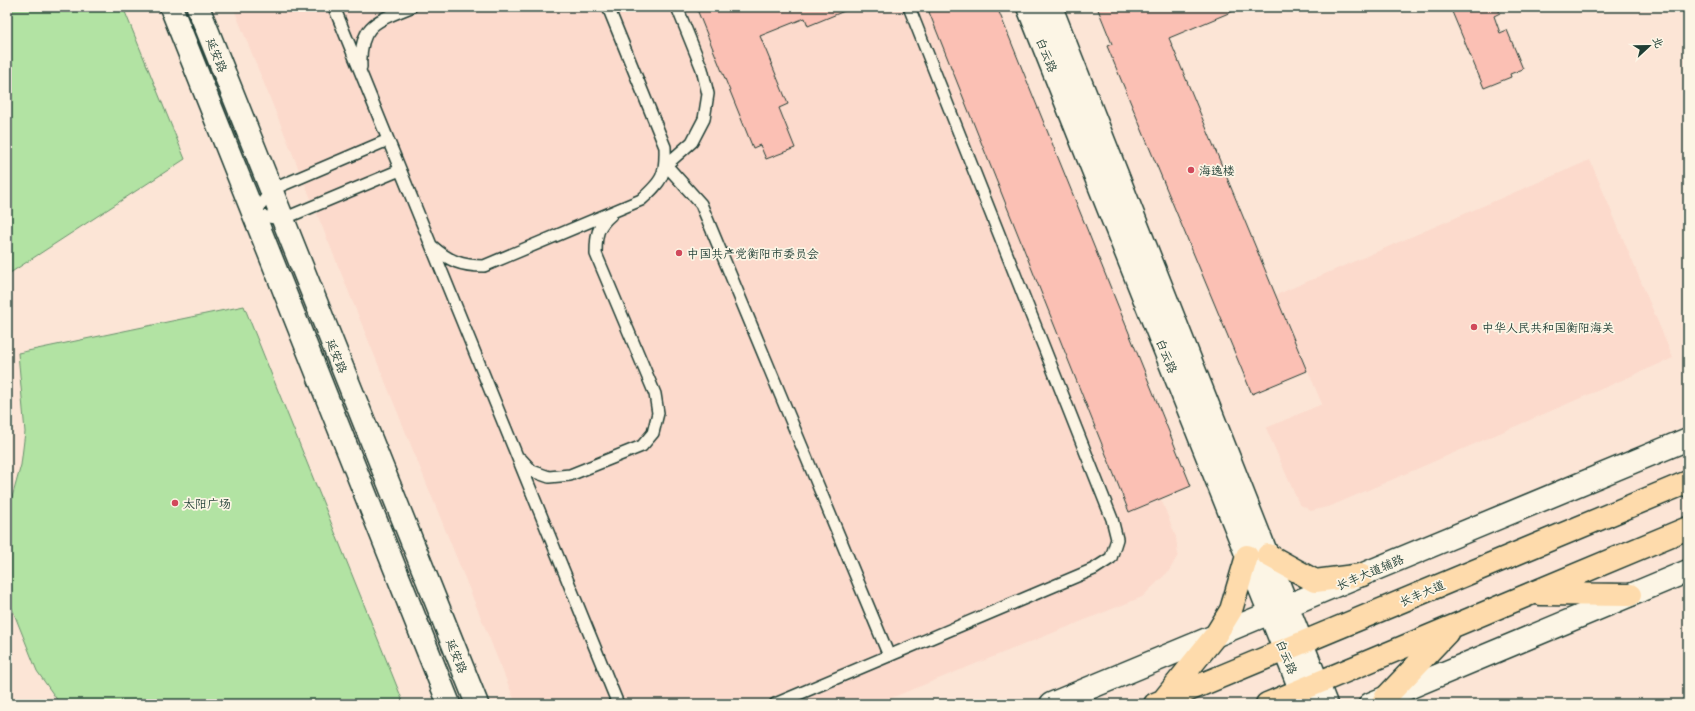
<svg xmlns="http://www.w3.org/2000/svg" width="1695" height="711" viewBox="0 0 1695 711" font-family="Delius,'LXGW WenKai TC',sans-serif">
  <rect width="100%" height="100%" fill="#fce5d6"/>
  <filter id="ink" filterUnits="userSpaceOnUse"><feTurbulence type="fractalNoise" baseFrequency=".025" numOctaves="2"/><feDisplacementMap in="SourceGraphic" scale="8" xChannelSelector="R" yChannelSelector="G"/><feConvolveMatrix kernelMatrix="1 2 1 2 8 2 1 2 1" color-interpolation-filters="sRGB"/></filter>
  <g filter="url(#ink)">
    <path fill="#fcdacc" d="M233 7H927L1128 512 1161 499 1176 537 1178 555 1169 571 1142 597 876 704H516Z
      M1590 160 1673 358 1331 506 1311 511 1299 504 1266 428 1322 404 1276 295Z"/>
    <path fill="#b2e3a3" stroke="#68906c" d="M7 7H123L185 159 7 275Z
      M244 306 404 704H60L37 671 7 596V509L11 501 21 465 25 432 18 353Z"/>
    <path fill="#fbc0b4" stroke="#1f3d34" d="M696 7H854L808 26 805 18 760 36 788 104 779 108 795 148 766 159 760 145 753 148Z
      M927 7H997L1191 486 1129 512Z
      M1097 7H1243L1169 38 1307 371 1252 394 1107 46 1112 44Z
      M1450 7H1497L1500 13 1494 16 1500 33 1507 30 1523 69 1510 74 1511 77 1484 88Z"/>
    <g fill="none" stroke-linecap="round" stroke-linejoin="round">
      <g stroke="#1f3d34" stroke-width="14">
        <path id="lane" d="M334 7 618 704
          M677 7 702 69 708 94 704 119 692 142 666 165 701 204 889 656
          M361 67C359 24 377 21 411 7
          M388 140 271 190 254 215 283 219 400 170
          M432 246C449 261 461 266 484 266L641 200C662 181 666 176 665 147L608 7
          M521 459 532 471 549 477 570 475 642 446 653 433 658 413 655 394 596 254C596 235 597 227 611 215
          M775 704 1094 569 1111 558 1117 539 1112 519 909 7"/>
      </g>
      <g stroke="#1f3d34" stroke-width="25">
        <path id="secondary" d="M171 7 449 704
          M198 7 477 704
          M1028 7 1306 704
          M1051 7 1326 704
          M1051 704 1688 439
          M1370 704 1688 571"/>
      </g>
      <g stroke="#1f3d34" stroke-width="25">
        <path id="primary" d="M1268 555 1315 581 1362 575
          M1540 594 1630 595
          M1165 698 1215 636 1231 610 1247 556
          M1155 704 1688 482
          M1267 704 1688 528
          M1382 704 1386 697 1447 633"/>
      </g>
      <use href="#lane" stroke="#fcf5e5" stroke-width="11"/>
      <use href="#secondary" stroke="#fcf5e5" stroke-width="22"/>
      <use href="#primary" stroke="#fedbac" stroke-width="22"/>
    </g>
  </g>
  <g fill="#d1495b" stroke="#fcf5e5" stroke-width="1.5">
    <circle cx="1191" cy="170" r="4"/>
    <circle cx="679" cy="253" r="4"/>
    <circle cx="1474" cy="327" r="4"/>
    <circle cx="175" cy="503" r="4"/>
  </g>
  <g text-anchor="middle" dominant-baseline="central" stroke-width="3.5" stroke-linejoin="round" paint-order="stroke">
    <g font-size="12" fill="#1f3d34" stroke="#fcf5e5">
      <text transform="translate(217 55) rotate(68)">延安路</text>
      <text transform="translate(1047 55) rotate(68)">白云路</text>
      <text transform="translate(337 356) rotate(68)">延安路</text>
      <text transform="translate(1167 356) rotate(68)">白云路</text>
      <text transform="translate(1370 572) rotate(-23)">长丰大道辅路</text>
      <text transform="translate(1422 593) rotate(-23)">长丰大道</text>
      <text transform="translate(457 656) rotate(68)">延安路</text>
      <text transform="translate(1287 657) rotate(68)">白云路</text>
    </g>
    <g font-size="12" fill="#1f3d34" stroke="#fcf5e5" text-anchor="start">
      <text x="1199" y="170">海逸楼</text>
      <text x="687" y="253">中国共产党衡阳市委员会</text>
      <text x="1482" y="327">中华人民共和国衡阳海关</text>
      <text x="183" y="503">太阳广场</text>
    </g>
  </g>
  <rect width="1695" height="711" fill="none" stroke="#fcf5e5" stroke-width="24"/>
  <rect x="12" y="12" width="1671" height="687" fill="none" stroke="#1f3d34" stroke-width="1.5" filter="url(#ink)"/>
  <g transform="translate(1649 46) rotate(68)" stroke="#fcf5e5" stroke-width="3" paint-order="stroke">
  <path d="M0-3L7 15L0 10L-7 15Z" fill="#1f3d34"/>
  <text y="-6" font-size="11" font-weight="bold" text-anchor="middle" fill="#1f3d34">北</text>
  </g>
</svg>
